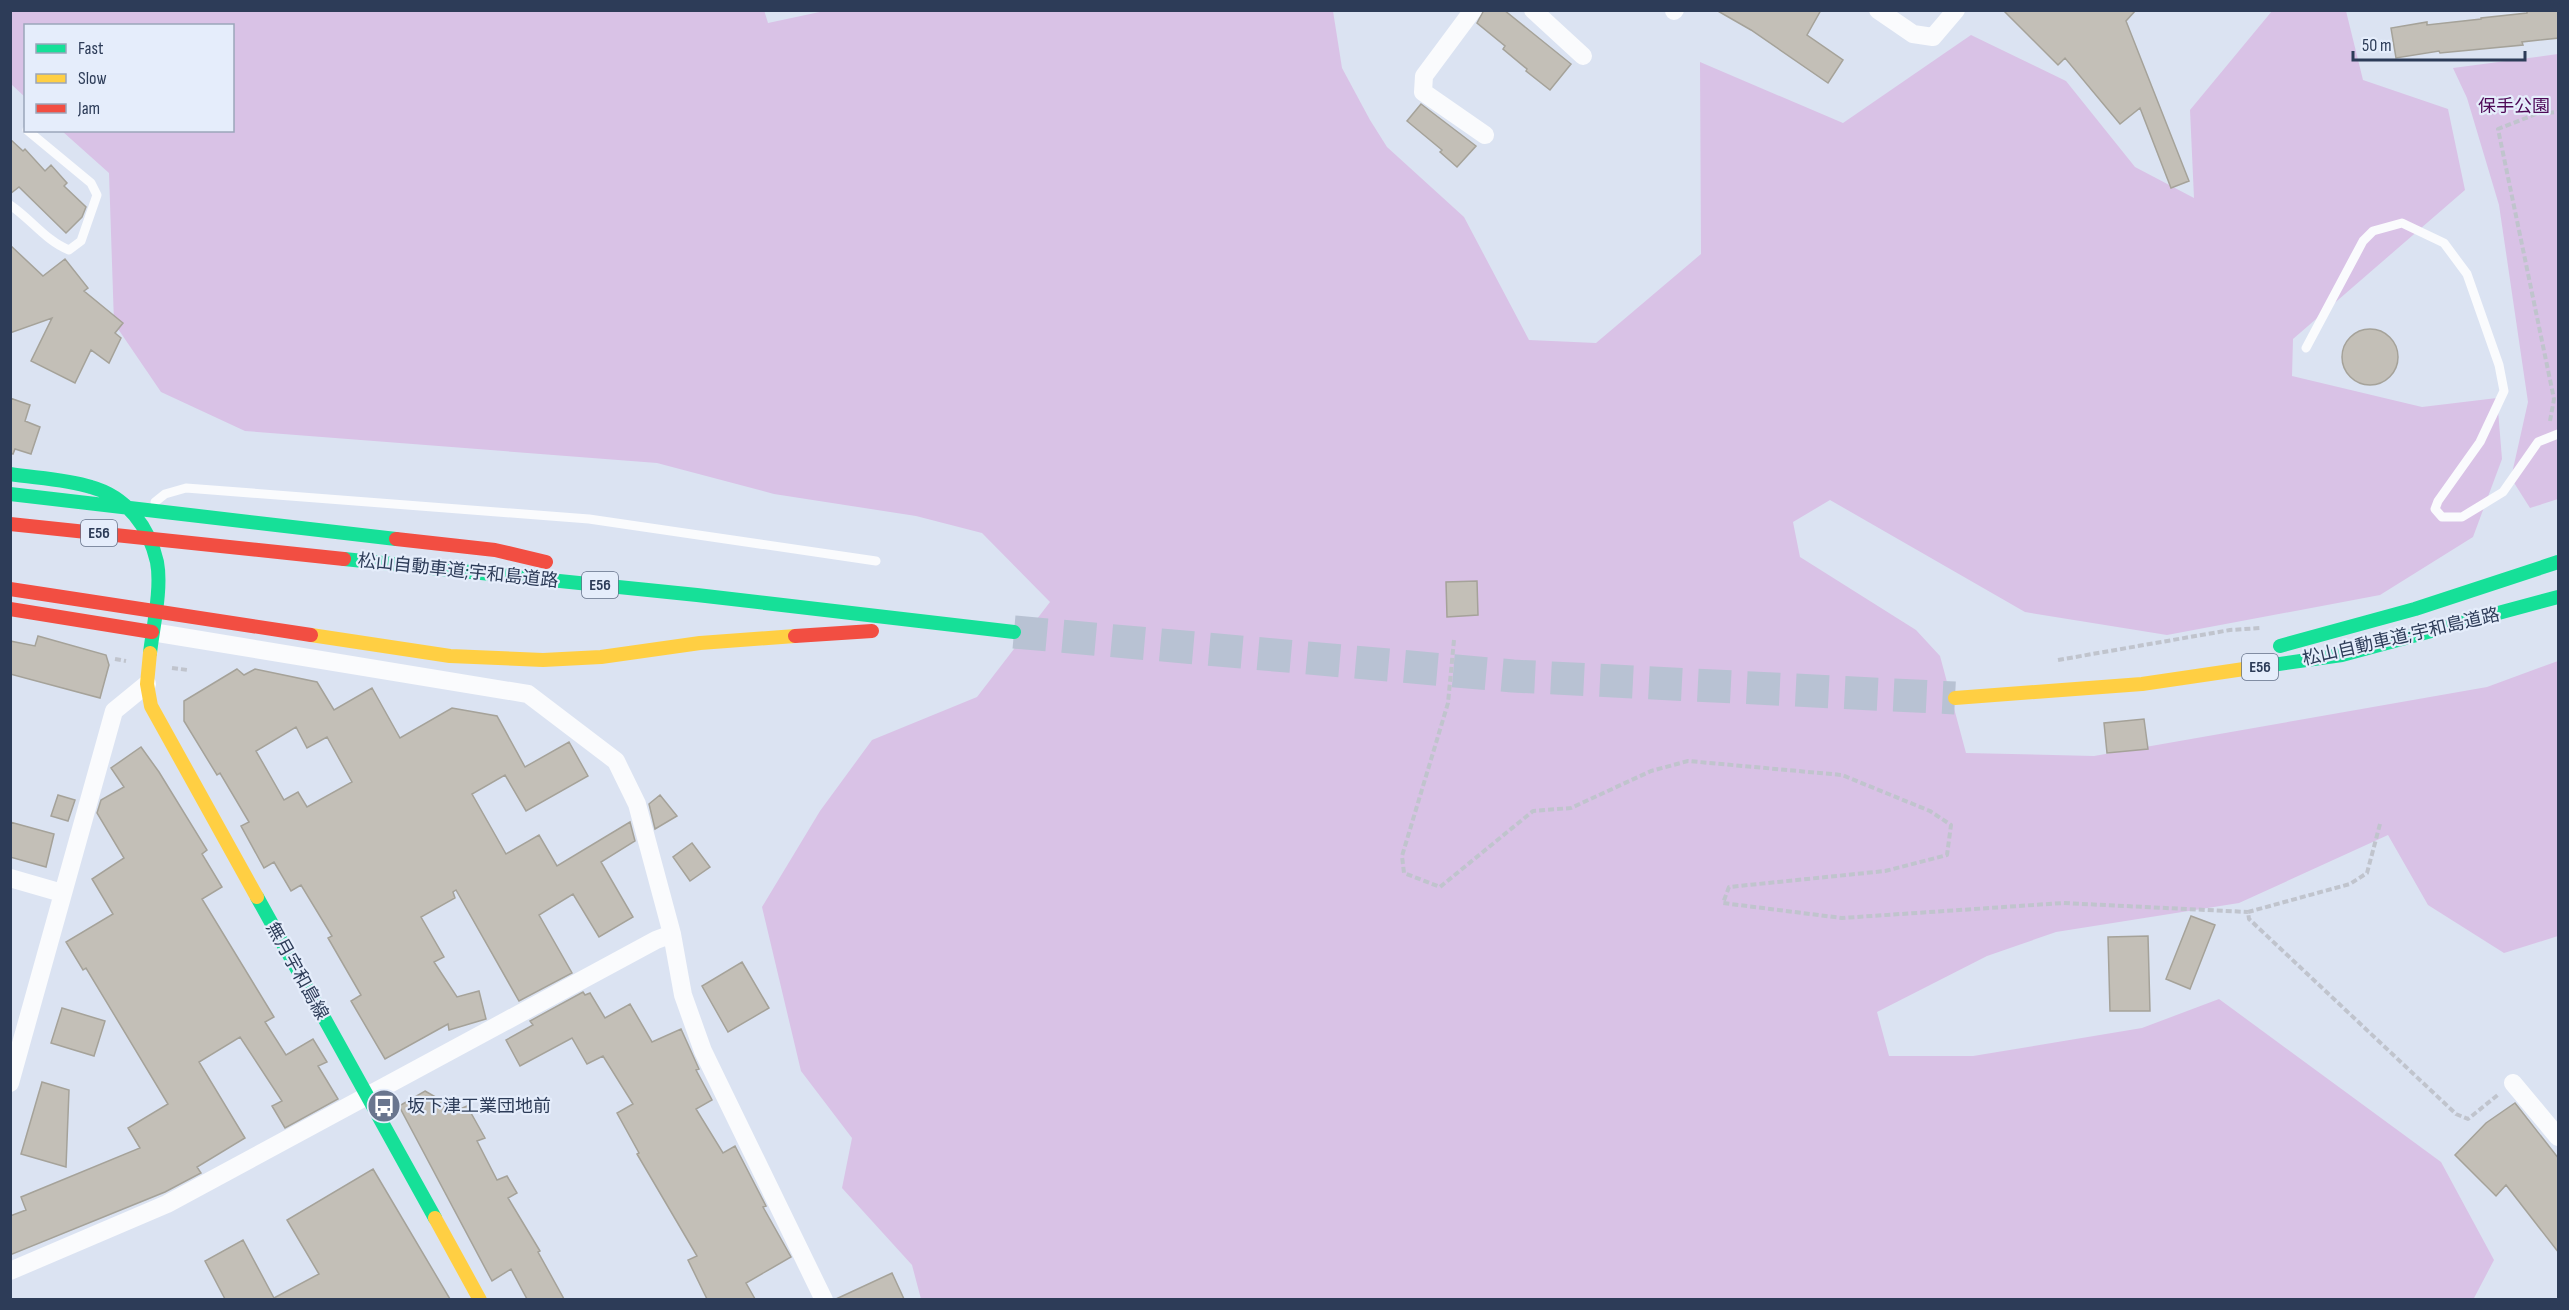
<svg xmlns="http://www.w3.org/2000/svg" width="2569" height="1310" viewBox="0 0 2569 1310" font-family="'Sofia Sans Condensed','Noto Sans JP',sans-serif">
  <rect width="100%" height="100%" fill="#dbe3f2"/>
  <path fill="#d9c2e6" d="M764 10 768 23 829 10 1333 11 1342 68 1370 120 1387 147 1464 217 1529 340 1596 343 1701 254 1700 62 1843 123 1971 35 2066 81 2135 167 2194 198 2190 110 2272 11H2346L2363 80 2448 109 2465 190 2293 339 2292 376 2422 407 2497 398 2502 459 2473 537 2380 595 2167 635 2025 612 1830 500 1793 522 1800 557 1916 630 1940 656 1966 753 2094 756 2487 687 2558 661V936L2504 953 2428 905 2388 835 2239 903 2056 932 1987 956 1877 1012 1889 1056H1973L2142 1028 2219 999 2441 1162 2494 1260 2473 1300 921 1299 912 1265 842 1188 852 1138 801 1071 762 907 820 811 872 740 977 697 1050 602 982 533 916 516 774 494 657 463 245 431 161 392 114 323 109 173 62 131 232 130V26H26L25 97 11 84V11Z
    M2558 54V499L2530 508 2511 478 2528 402 2499 205 2467 98 2453 68Z"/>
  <path fill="#c3bfb7" stroke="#a5a299" stroke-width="1.5" fill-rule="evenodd" d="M1484 10H1504L1571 64 1550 90 1526 71 1527 69 1503 49 1505 46 1477 23Z
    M1716 10H1821L1807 35 1843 60 1828 83 1751 30Z
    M2003 10H2136L2126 21 2189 181 2171 188 2140 108 2120 124 2065 58 2058 65Z
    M2527 10H2558L2559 38 2522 42 2523 45 2440 53 2439 51 2396 58 2391 28 2427 22V25L2481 19V18L2527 13Z
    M1421 104 1476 146 1457 167 1440 152 1442 150 1407 121Z
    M10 139 23 151 25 149 45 171 51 165 67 183 64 186 86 207 82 217 66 233 19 187 10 194Z
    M10 245 43 276 65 259 88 288 84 291 123 323 115 333 121 338 109 363 91 350 75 383 31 361 52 318 10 333Z
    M2342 357a28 28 0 1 1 56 0a28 28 0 1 1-56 0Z
    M10 398 30 405 25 421 40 427 31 454 15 449 13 454 10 453Z
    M1477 581 1478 615 1447 617 1446 582Z
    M38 636 106 655 109 665 100 698 10 674V641L35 646Z
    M237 669 244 675 255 669 317 682 334 710 372 688 400 738 452 708 497 716 525 767 569 742 588 776 526 811 505 775 472 794 506 854 539 835 557 866 630 822 635 841 601 862 633 917 599 937 573 894 539 915 572 973 519 1001 456 890 453 892 455 898 421 917 444 957 434 962 457 997 479 991 486 1019 449 1030 448 1024 385 1059 351 1001 361 995 328 938 332 936 301 885 291 891 274 862 264 868 241 826 249 822 220 773 217 775 184 721V701ZM296 727 307 748 327 737 352 782 307 807 298 792 284 800 256 751Z
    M2144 719 2148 749 2107 753 2104 723Z
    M141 747 159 772 207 850 202 854 222 887 202 899 274 1017 265 1022 286 1055 313 1039 327 1062 318 1066 338 1099 285 1128 272 1106 282 1101 240 1037 199 1062 245 1138 197 1167 201 1173 165 1192 10 1255V1216L26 1210 21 1197 140 1148 128 1128 168 1104 86 968 83 970 66 942 113 914 92 879 124 858 97 813 101 800 124 787 111 768Z
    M58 795 75 800 68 821 51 816Z
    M660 795 677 816 655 829 649 804Z
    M10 822 54 834 46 867 10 857Z
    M692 843 710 867 690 881 673 857Z
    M2191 916 2215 925 2190 989 2166 979Z
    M2148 936 2150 1011H2110L2108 937Z
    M742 962 769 1008 728 1032 702 986Z
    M583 992 585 995 590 993 605 1018 630 1004 652 1042 681 1029 699 1069 696 1070 712 1100 696 1109 723 1153 735 1146 766 1206 763 1207 791 1257 746 1283 755 1299H707L688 1260 697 1256 637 1154 639 1153 617 1113 633 1104 603 1056 587 1064 572 1038 520 1066 506 1040 533 1025 530 1021Z
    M62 1008 105 1021 94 1056 51 1043Z
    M42 1082 69 1090 66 1167 21 1154Z
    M425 1091 458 1110 467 1106 485 1138 477 1141 497 1180 507 1176 517 1193 508 1198 540 1251 538 1252 564 1299H527L511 1269 492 1281 399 1106Z
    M2515 1103 2559 1159V1253L2506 1185 2496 1196 2455 1155 2486 1123Z
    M373 1169 450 1299H225L205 1261 243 1240 274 1298 319 1274 287 1220Z
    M892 1273 904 1299H836Z"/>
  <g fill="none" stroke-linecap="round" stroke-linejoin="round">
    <path stroke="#b8c2d3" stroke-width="33" stroke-dasharray="33 16" stroke-linecap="butt" d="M1014 632 1513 676 1955 698"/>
    <path stroke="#c0c4cd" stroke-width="4" stroke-dasharray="6 3" stroke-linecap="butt" d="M2550 421 2554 399 2498 129 2536 114 2558 112
      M1454 640 1448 703 1402 856 1404 873 1440 887 1533 811 1571 808 1651 771 1688 761 1842 775 1930 811 1951 825 1947 855 1885 871 1729 887 1723 903 1842 918 2063 903 2248 912
      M115 659 126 661
      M2058 660 2230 630 2260 628
      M172 668 188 670
      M2380 824 2367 873 2350 884 2248 912 2249 919 2456 1114 2468 1119 2499 1094"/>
    <path stroke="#fafbfd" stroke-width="9" d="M10 205C31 219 46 241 69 250L81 241 97 195 91 183 27 130
      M2306 348 2363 241 2373 231 2402 223 2444 243 2467 274 2499 365 2504 391 2480 442 2438 501 2435 509 2442 517H2462L2503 492 2538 442 2558 434
      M155 502 165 494 186 488 589 519 876 561"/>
    <path stroke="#fafbfd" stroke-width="18" d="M1473 10 1424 76 1423 92 1485 135
      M1533 10 1583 56
      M1878 10 1913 34 1933 37 1956 10
      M1674 11 1675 10
      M152 632 528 694 616 761 637 804 672 934 683 995 703 1051 824 1300
      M10 878 62 893
      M10 1083 114 711 147 684
      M2513 1083 2558 1137
      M10 1271 167 1204 656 940 672 934"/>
    <path stroke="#16e098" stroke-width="14" d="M10 474C36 478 66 479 91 487 127 497 149 527 157 562 162 588 153 627 150 653
      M10 494 396 539
      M344 559 697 595 1014 632
      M2280 646 2415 609 2558 562
      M2244 669 2342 655 2558 597
      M257 897 435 1218"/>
    <path stroke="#ffcf43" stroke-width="14" d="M311 635 450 656 543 660 601 657 700 643 795 636
      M150 653 147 684 151 706 257 897
      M1955 698 2142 684 2244 669
      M435 1218 480 1300"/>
    <path stroke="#f24e42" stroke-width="14" d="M10 524 344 559
      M396 539 495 550 546 562
      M10 589 311 635
      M10 609 152 632
      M795 636 872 631"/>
  </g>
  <defs>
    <g id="bus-disc" transform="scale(1.725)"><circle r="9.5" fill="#6a768e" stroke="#e5edfb"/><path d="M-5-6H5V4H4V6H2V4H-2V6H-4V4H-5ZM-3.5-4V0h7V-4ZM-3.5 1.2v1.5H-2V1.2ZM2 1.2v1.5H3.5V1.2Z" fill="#fff"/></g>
  </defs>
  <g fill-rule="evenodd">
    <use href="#bus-disc" x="384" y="1106"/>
  </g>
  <g text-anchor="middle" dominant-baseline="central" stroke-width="4.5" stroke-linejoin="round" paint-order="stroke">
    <g fill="#e5edfb" stroke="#647189" stroke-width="1.5">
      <rect x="81" y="520" width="36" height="26" rx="4.5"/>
      <rect x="582" y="572" width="36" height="26" rx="4.5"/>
      <rect x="2242" y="654" width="36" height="26" rx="4.5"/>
    </g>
    <g font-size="16" font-weight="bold" fill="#2d3c58">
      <text x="99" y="533">E56</text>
      <text x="600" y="585">E56</text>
      <text x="2260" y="667">E56</text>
    </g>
    <g font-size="18" fill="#4d0956" stroke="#e5edfb">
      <text x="2514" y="106">保手公園</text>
    </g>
    <g font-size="18" fill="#2d3c58" stroke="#e5edfb">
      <text transform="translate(458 571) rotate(6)">松山自動車道;宇和島道路</text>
      <text transform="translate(2401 637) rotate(-13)">松山自動車道;宇和島道路</text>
      <text transform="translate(297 971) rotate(61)">無月宇和島線</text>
    </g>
    <g font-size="18" fill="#2d3c58" stroke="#e5edfb" text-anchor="start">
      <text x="407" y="1106">坂下津工業団地前</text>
    </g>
  </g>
  <rect width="2569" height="1310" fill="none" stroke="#2d3c58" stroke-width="24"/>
  <rect x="24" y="24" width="210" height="108" fill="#e5edfb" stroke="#9ba6ba" stroke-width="1.5"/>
  <rect x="36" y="44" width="30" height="9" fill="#16e098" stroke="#9ba6ba" stroke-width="1.5"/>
  <text x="78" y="54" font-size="18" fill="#2d3c58">Fast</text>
  <rect x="36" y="74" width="30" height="9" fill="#ffcf43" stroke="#9ba6ba" stroke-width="1.5"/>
  <text x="78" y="84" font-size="18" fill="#2d3c58">Slow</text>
  <rect x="36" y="104" width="30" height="9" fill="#f24e42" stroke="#9ba6ba" stroke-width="1.5"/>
  <text x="78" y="114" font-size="18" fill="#2d3c58">Jam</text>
  <path d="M2353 51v9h172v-9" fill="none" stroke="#2d3c58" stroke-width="3"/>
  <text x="2362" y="51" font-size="18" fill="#2d3c58" stroke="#e5edfb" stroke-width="4.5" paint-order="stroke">50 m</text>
</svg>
